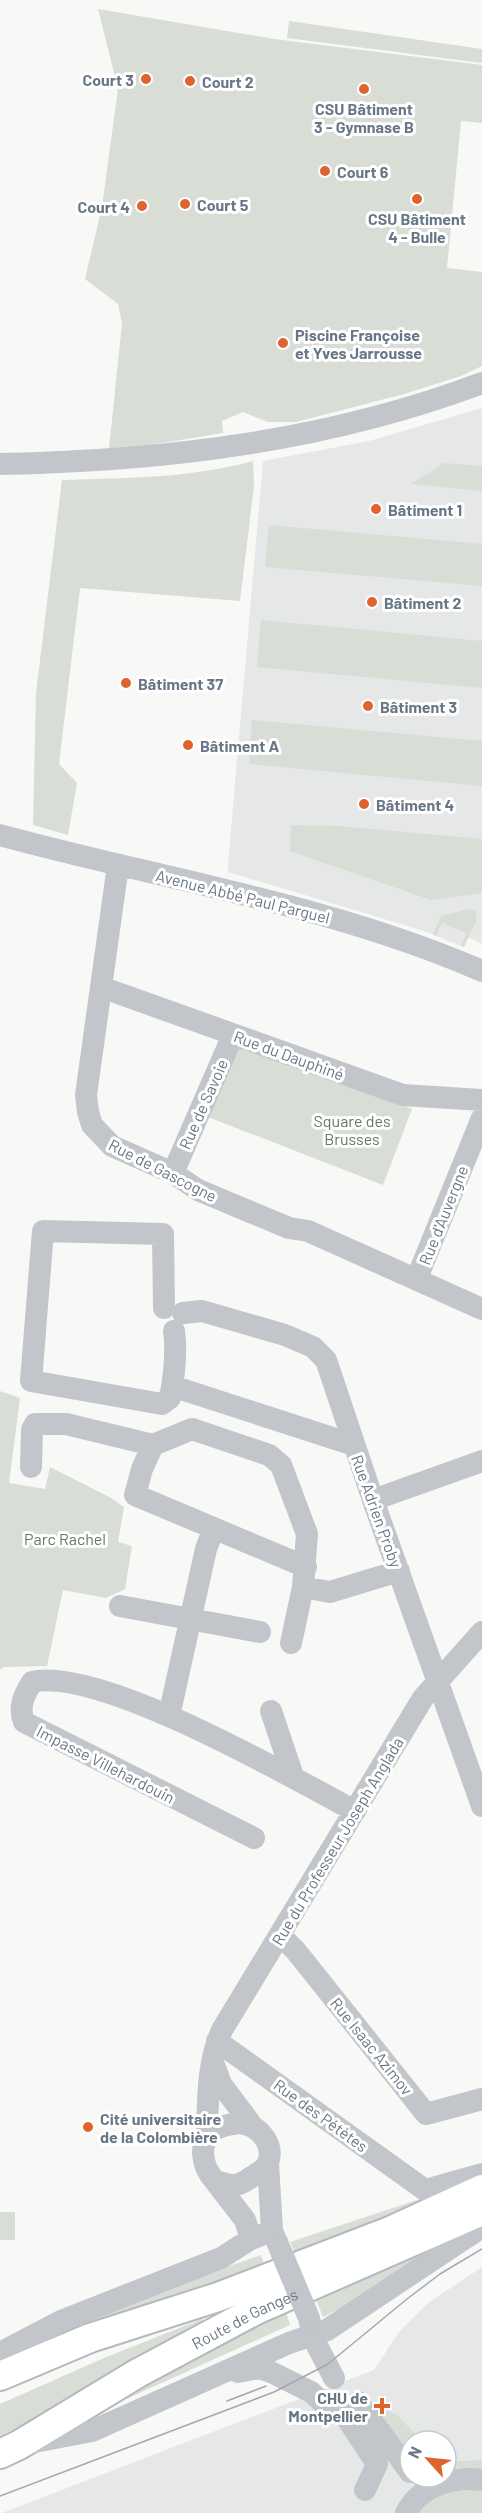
<svg xmlns="http://www.w3.org/2000/svg" width="482" height="2513" viewBox="0 0 482 2513" font-family="Barlow,sans-serif">
  <rect width="100%" height="100%" fill="#f8f8f6"/>
  <path fill="#e6e7e7" fill-rule="evenodd" d="M482 408V944L465 936 461 946 424 931 228 872V864L263 461 369 441Z
    M482 2267V2513H2L374 2370 399 2332 428 2303ZM410 2441H446V2477H410Z"/>
  <path fill="#d8ddd5" d="M98 9 274 39 482 65V123L461 121 447 268 482 272V366L461 376 404 394 296 422H268L243 412 222 421 223 433 144 446 109 449 122 323 118 304 85 279 102 207 118 89Z
    M289 21 482 49V63L287 38Z
    M253 461 254 486 240 601 80 588 59 764 77 783 68 835 33 825 36 693 62 480C126 478 191 478 253 461Z
    M444 463 482 466V491L411 484Z
    M269 525 482 544V586L265 567Z
    M261 620 482 641V688L257 667Z
    M252 720 482 741V786L249 764Z
    M291 825 338 826 482 839V893L431 900 290 851Z
    M469 909 475 910 477 919 464 947 461 946 466 933 442 923 436 936 433 934 441 916Z
    M238 1042 412 1109 383 1185 208 1117Z
    M0 1391 20 1398 9 1483 45 1489 50 1467 111 1498 124 1507 118 1542 132 1546 125 1589 106 1598 63 1590 47 1666 4 1667 0 1670Z
    M423 2198 424 2203 296 2255 290 2242Z
    M0 2212H15V2240H0Z
    M429 2249 348 2304 323 2317 315 2297Z
    M261 2255 266 2270 91 2329 103 2310Z
    M285 2308 290 2325 113 2405 160 2371Z
    M202 2319 203 2325 63 2406 0 2436V2404L104 2358Z
    M384 2409 397 2415 422 2441H410V2450C399 2438 380 2426 384 2409Z
    M482 2460V2471L459 2468 446 2470V2462Z
    M482 2489V2513H414L438 2492Z"/>
  <g fill="none" stroke-linecap="round" stroke-linejoin="round">
    <g stroke="#b5b9bd" stroke-width="32">
      <g id="major">
        <path d="M0 2376 90 2338 218 2297 390 2231 482 2189"/>
        <path id="s1" d="M0 2454 19 2445 138 2373 256 2310 482 2211"/>
      </g>
    </g>
    <path stroke="#c2c5c9" stroke-width="22" d="M0 464C164 461 328 441 482 383
      M0 835C161 879 328 904 482 971
      M118 865 86 1095 88 1112 92 1125 112 1146 173 1173 198 1190 289 1228 308 1231 482 1309
      M101 987 403 1095 482 1100
      M173 1173 233 1035
      M417 1278 482 1118
      M164 1308 163 1234 43 1231 31 1381 162 1404 170 1398C174 1377 177 1353 174 1331
      M183 1313 202 1311 285 1335 313 1347 326 1360 373 1500 482 1806
      M172 1386 354 1445
      M153 1445 142 1469 135 1495 306 1567
      M31 1467 32 1430 35 1424H66L153 1445 192 1429 269 1455 281 1465 307 1534 303 1587 330 1592 399 1571
      M373 1500 482 1461
      M120 1606 260 1632
      M291 1643 303 1587
      M271 1711 293 1776
      M169 1716 206 1549 214 1528
      M254 1838 24 1722C18 1707 24 1695 32 1682 99 1666 291 1777 355 1811
      M280 1935 296 1951 426 2114 482 2099
      M217 2041 425 2190 482 2174
      M213 2062 221 2084 251 2124
      M240 2123C258 2125 275 2143 268 2163 265 2170 256 2174 250 2178 246 2181 239 2185 233 2185 228 2185 220 2182 215 2181 202 2167 196 2141 216 2129 223 2125 232 2124 240 2123Z
      M207 2137C208 2101 207 2063 222 2030L423 1698 482 1632
      M268 2163 272 2231 278 2244
      M215 2181 245 2220 251 2239
      M310 2322 312 2336 334 2378
      M0 2353 61 2321 221 2258 251 2239 272 2231
      M238 2372 259 2368 271 2372 311 2392 334 2413 344 2414 377 2464 365 2490
      M358 2402 410 2472
      M29 2443 92 2431 289 2343 327 2330 482 2227
      M406 2513C420 2485 454 2476 482 2480"/>
    <use href="#major" stroke="#fff" stroke-width="28"/>
    <path stroke="#a3a9af" stroke-width="1.5" d="M227 2401 266 2386
      M0 2496 274 2392 328 2364 407 2299 440 2274 482 2249"/>
    <path stroke="#c2c5c9" stroke-width="22" d="M280 2249 309 2318"/>
  </g>
  <g fill="#df632f" stroke="#fff" stroke-width="2">
    <circle cx="146" cy="79" r="6"/>
    <circle cx="190" cy="81" r="6"/>
    <circle cx="364" cy="89" r="6"/>
    <circle cx="325" cy="171" r="6"/>
    <circle cx="417" cy="199" r="6"/>
    <circle cx="185" cy="204" r="6"/>
    <circle cx="142" cy="206" r="6"/>
    <circle cx="283" cy="343" r="6"/>
    <circle cx="376" cy="509" r="6"/>
    <circle cx="372" cy="602" r="6"/>
    <circle cx="126" cy="683" r="6"/>
    <circle cx="368" cy="706" r="6"/>
    <circle cx="188" cy="745" r="6"/>
    <circle cx="364" cy="804" r="6"/>
    <circle cx="88" cy="2127" r="6"/>
    <path d="M379 2397h6v6h6v6h-6v6h-6v-6h-6v-6h6z"/>
  </g>
  <g text-anchor="middle" dominant-baseline="central" stroke-width="6" stroke-linejoin="round" paint-order="stroke">
    <g font-size="16" font-weight="bold" fill="#687786" stroke="#fff" text-anchor="start">
      <text x="134" y="79" text-anchor="end">Court 3</text>
      <text x="202" y="81">Court 2</text>
      <text x="364" y="108" text-anchor="middle">CSU Bâtiment<tspan x="364" dy="18">3 - Gymnase B</tspan></text>
      <text x="337" y="171">Court 6</text>
      <text x="197" y="204">Court 5</text>
      <text x="130" y="206" text-anchor="end">Court 4</text>
      <text x="417" y="218" text-anchor="middle">CSU Bâtiment<tspan x="417" dy="18">4 - Bulle</tspan></text>
      <text x="295" y="334">Piscine Françoise<tspan x="295" dy="18">et Yves Jarrousse</tspan></text>
      <text x="388" y="509">Bâtiment 1</text>
      <text x="384" y="602">Bâtiment 2</text>
      <text x="138" y="683">Bâtiment 37</text>
      <text x="380" y="706">Bâtiment 3</text>
      <text x="200" y="745">Bâtiment A</text>
      <text x="376" y="804">Bâtiment 4</text>
      <text x="100" y="2118">Cité universitaire<tspan x="100" dy="18">de la Colombière</tspan></text>
      <text x="368" y="2397" text-anchor="end">CHU de<tspan x="368" dy="18">Montpellier</tspan></text>
    </g>
    <g font-size="16" fill="#687786" stroke="#fff">
      <text transform="translate(243 896) rotate(14)">Avenue Abbé Paul Parguel</text>
      <text transform="translate(289 1055) rotate(20)">Rue du Dauphiné</text>
      <text transform="translate(203 1104) rotate(-66)">Rue de Savoie</text>
      <text transform="translate(163 1170) rotate(27)">Rue de Gascogne</text>
      <text transform="translate(443 1215) rotate(-68)">Rue d'Auvergne</text>
      <text transform="translate(377 1511) rotate(70)">Rue Adrien Proby</text>
      <text transform="translate(106 1764) rotate(27)">Impasse Villehardouin</text>
      <text transform="translate(337 1841) rotate(-59)">Rue du Professeur Joseph Anglada</text>
      <text transform="translate(372 2046) rotate(51)">Rue Isaac Azimov</text>
      <text transform="translate(321 2115) rotate(36)">Rue des Pétètes</text>
      <text stroke="none"><textPath href="#s1" startOffset="280">Route de Ganges</textPath></text>
    </g>
    <g font-size="16" fill="#667863" stroke="#fff">
      <text x="352" y="1120">Square des<tspan x="352" dy="18">Brusses</tspan></text>
      <text x="65" y="1538">Parc Rachel</text>
    </g>
  </g>
  <g transform="translate(428 2459) rotate(297)"><circle r="28" fill="#ffffff" stroke="#c3c9cf" stroke-width="1.5"/>
  <path d="M0-4.5L10 22L0 15L-10 22Z" fill="#df632f"/>
  <text y="-9" font-size="16" font-weight="bold" text-anchor="middle" fill="#687786">N</text>
  </g>
</svg>
